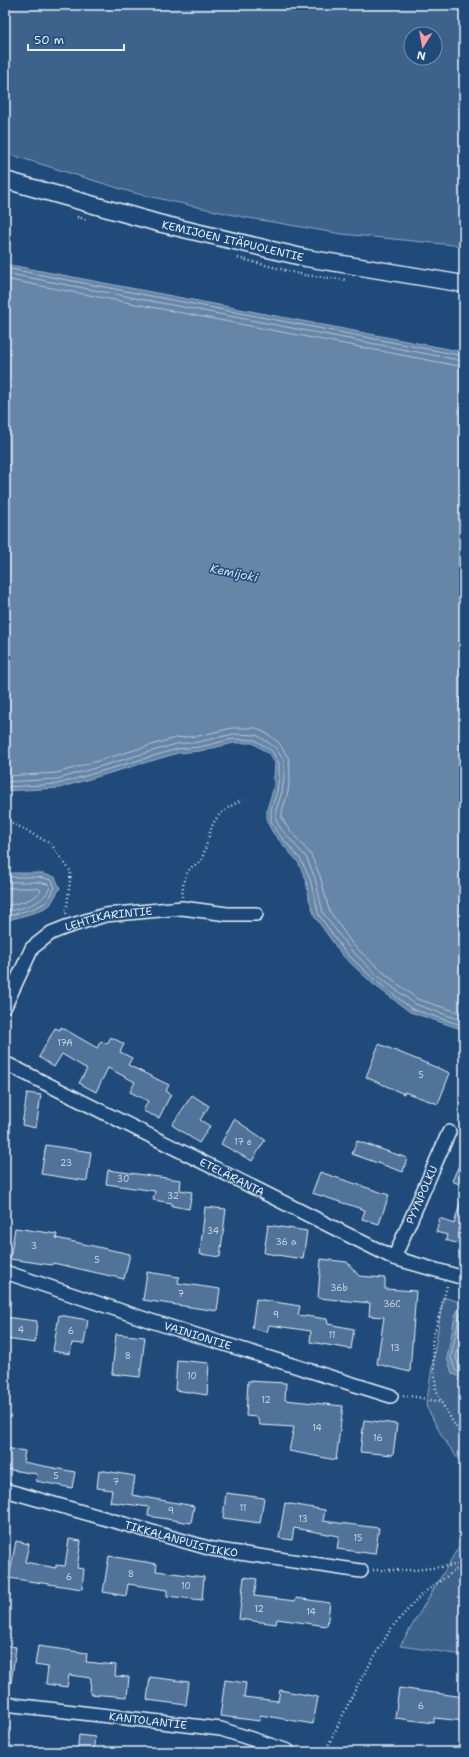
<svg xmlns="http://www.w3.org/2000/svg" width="469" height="1757" viewBox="0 0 469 1757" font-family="'Shantell Sans',sans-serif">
  <rect width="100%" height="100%" fill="#1f4a7a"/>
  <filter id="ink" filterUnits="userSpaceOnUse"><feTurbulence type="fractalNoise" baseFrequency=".025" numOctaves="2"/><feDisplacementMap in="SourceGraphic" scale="8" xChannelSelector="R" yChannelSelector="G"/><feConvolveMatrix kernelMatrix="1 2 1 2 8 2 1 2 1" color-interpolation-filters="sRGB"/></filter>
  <g filter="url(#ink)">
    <path fill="#3c628c" stroke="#92aac2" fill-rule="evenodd" d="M5 5H464V246L342 234 243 217 134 193 5 153ZM411 34H435V58H411Z
      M443 1297 464 1303V1468L442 1436 426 1406Z
      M464 1532V1655L400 1646 458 1548Z"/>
    <path fill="#6685a7" stroke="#9ab0c7" d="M5 264 464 352V1030L410 1012 373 984 342 955 315 917 309 899 306 880 298 862 273 833 267 822V809L273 790 275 763 269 754 253 743H234L200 751 178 753 59 788 5 791Z
      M5 873H39L55 877 60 888 50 905 37 912 5 921Z
      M459 1308 464 1309V1380L452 1373 447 1358 455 1316Z"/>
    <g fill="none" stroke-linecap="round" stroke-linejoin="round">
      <path stroke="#b4c6d8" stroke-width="1" d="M5 268 464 356
        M5 273 464 361
        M5 279 464 367
        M5 776 57 773 175 738 198 736 232 728H256L269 735 279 743 289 759 290 776 288 792 282 811V818L285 824 311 855 320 876 329 910 353 945 383 972 417 999 464 1014
        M5 782 58 779 176 744 199 742 233 734 257 735 276 748 284 761V777L282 792 276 810V820L280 828 306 857 315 878 323 913 349 948 379 977 415 1004 464 1021
        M5 787 58 784 177 749 200 747 233 739 255 740 272 751 279 763V777L277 791 271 810V821L276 831 301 860 310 879 319 915 345 952 376 981 412 1009 464 1026
        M5 877H38L52 880 55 888 47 902 35 908 5 917
        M5 882H38L48 884 50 887C43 905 22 908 5 912
        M5 888H37L41 890C37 900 15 904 5 906
        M464 1312 461 1313 459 1318 451 1357 455 1370 464 1375
        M464 1319 456 1357 459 1367 464 1370"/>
    </g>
    <path fill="#517399" stroke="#e8f1f8" d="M61 1027 97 1048 101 1041 107 1044 111 1037 124 1044 120 1052 132 1058 128 1065 169 1085 166 1091 171 1094 159 1118 143 1111 148 1101 130 1092 135 1082 108 1068 96 1092 79 1083 87 1069 62 1054 54 1067 39 1057 55 1028 60 1030Z
      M379 1044 450 1073 438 1104 404 1092V1094L366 1077Z
      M27 1093 41 1095 36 1128 22 1125Z
      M192 1095 209 1106 200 1120 210 1126 199 1143 172 1125Z
      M234 1119 265 1140 252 1161 221 1144Z
      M357 1141 407 1158 403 1172 352 1154Z
      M46 1145 91 1152 87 1181 41 1174Z
      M464 1154V1186L452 1181Z
      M108 1170 181 1180 180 1190 192 1192 189 1209 172 1206V1203L153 1200 155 1191 106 1184Z
      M320 1172 389 1195 379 1224 362 1219 365 1210 312 1193Z
      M461 1200 464 1201V1238L462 1245 446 1240 447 1235 436 1232 440 1218 454 1224Z
      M205 1207 226 1209 220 1257 200 1254Z
      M268 1225 307 1231 303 1259 264 1253Z
      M15 1228 57 1234 56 1238 130 1254 124 1279 53 1263 52 1265 10 1259Z
      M321 1259 347 1262 359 1276 385 1278V1289L416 1291 410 1372 377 1364 384 1317 369 1316 370 1303 318 1298Z
      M147 1272 179 1277 178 1283 220 1289 217 1311 143 1300Z
      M256 1299 300 1306 298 1315 327 1319 328 1324 354 1329 351 1349 310 1342 311 1331 269 1325 267 1332 252 1328Z
      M59 1315 88 1320 84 1344 72 1343 70 1354 53 1351Z
      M5 1317 37 1321 35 1343 5 1339Z
      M116 1334 145 1337 140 1377 112 1374Z
      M177 1360 209 1363 207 1395 175 1390Z
      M248 1381 286 1383 285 1400 343 1406 336 1460 289 1451 294 1427 260 1425 257 1417 246 1416Z
      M364 1420 397 1424 393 1455 360 1452Z
      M5 1448 25 1451 23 1462 75 1472 72 1488 36 1481 37 1474 5 1469Z
      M99 1470 135 1476 132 1495 194 1506 191 1523 148 1516 149 1507 110 1502 112 1490 97 1488Z
      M226 1493 264 1498 260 1523 223 1518Z
      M285 1503 325 1510 323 1521 379 1528 375 1554 337 1549 339 1536 294 1528 292 1540 279 1538Z
      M69 1539 81 1541 77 1568 84 1569 82 1589 9 1578 16 1541 29 1544 25 1562 56 1568V1565L65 1566Z
      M109 1556 157 1564 156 1571 204 1577 202 1600 167 1596V1590L128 1584 126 1596 103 1592Z
      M244 1577 257 1579 254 1596 295 1601 296 1598 330 1603 327 1626 277 1619 276 1624 239 1619Z
      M5 1645 16 1647 11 1683 5 1682Z
      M38 1646 87 1653 86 1662 116 1665 115 1676 129 1677 127 1697 90 1694 91 1678 69 1675 67 1687 46 1684 48 1667 35 1665Z
      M150 1677 189 1682 186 1705 147 1700Z
      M225 1680 246 1683 244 1697 278 1701 280 1690 318 1697 313 1724 260 1715V1721L220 1716Z
      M399 1688 464 1697V1721L434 1718V1723L395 1718Z
      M79 1735 95 1737 93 1752H77Z"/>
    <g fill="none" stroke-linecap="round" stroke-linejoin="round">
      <g stroke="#e8f1f8" stroke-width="16">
        <g id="minor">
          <path id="s1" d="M5 1006 32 948 51 933 66 927 105 915 182 908 227 914H256"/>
          <path id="s2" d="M5 1063 394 1258 464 1278"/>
          <path id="s3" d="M394 1258 449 1132"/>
          <path id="s4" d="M5 1272 151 1321 391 1396"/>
          <path id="s5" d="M5 1490 212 1549 361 1571"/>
          <path id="s6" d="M5 1704 221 1729 288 1751"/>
        </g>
      </g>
      <g stroke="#e8f1f8" stroke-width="19">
        <g id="major">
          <path id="s7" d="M5 180 158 223 306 258 464 284"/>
        </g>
      </g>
      <path stroke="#e8f1f8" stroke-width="2.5" stroke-dasharray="1 3" stroke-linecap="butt" d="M423 5 464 11
        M77 217 88 220
        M238 258 304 275 347 280
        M5 819 51 844 71 872 66 915
        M182 897C183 887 183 876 191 868 194 865 200 863 202 858 214 827 206 818 242 800
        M447 1286 432 1342 436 1389 441 1402 464 1440
        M403 1396H411L441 1402
        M373 1570H415L463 1564
        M325 1752 357 1686 392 1627 422 1594 464 1564"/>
      <use href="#minor" stroke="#1f4a7a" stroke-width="13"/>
      <use href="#major" stroke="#1f4a7a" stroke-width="16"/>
    </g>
  </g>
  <g text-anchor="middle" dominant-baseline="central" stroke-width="3" stroke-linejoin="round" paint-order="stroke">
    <g font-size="9" fill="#c2d2e0">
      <text x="65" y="1043">17A</text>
      <text x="421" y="1075">5</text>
      <text x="243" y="1142">17 e</text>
      <text x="66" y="1163">23</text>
      <text x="123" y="1179">30</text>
      <text x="173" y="1196">32</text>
      <text x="213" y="1231">34</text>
      <text x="286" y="1242">36 a</text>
      <text x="34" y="1246">3</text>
      <text x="97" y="1260">5</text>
      <text x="339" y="1288">36b</text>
      <text x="181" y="1294">7</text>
      <text x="392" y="1304">36C</text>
      <text x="276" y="1315">9</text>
      <text x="21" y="1330">4</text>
      <text x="71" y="1331">6</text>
      <text x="332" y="1335">11</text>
      <text x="395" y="1348">13</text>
      <text x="128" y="1356">8</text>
      <text x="192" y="1376">10</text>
      <text x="266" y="1400">12</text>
      <text x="317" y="1428">14</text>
      <text x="378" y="1438">16</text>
      <text x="56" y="1476">5</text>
      <text x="116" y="1482">7</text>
      <text x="243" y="1508">11</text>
      <text x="171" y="1511">9</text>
      <text x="303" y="1519">13</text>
      <text x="358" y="1538">15</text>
      <text x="131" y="1574">8</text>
      <text x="69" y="1577">6</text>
      <text x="186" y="1586">10</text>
      <text x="259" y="1609">12</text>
      <text x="311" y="1612">14</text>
      <text x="421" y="1706">6</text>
    </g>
    <g font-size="11" fill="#e8f1f8" stroke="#1f4a7a">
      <text stroke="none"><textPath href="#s7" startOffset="236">KEMIJOEN ITÄPUOLENTIE</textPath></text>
      <text stroke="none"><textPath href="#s1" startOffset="148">LEHTIKARINTIE</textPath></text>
      <text stroke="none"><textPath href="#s2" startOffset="254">ETELÄRANTA</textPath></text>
      <text stroke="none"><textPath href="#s3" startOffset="69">PYYNPOLKU</textPath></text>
      <text stroke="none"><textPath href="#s4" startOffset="203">VAINIONTIE</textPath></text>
      <text stroke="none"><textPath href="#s5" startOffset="183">TIKKALANPUISTIKKO</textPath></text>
      <text stroke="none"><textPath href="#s6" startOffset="144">KANTOLANTIE</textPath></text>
    </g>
    <g font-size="12" font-style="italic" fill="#d4e1ec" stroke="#1f4a7a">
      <text transform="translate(234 573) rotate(12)">Kemijoki</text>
    </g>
  </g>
  <rect width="469" height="1757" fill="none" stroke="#1f4a7a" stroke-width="20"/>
  <rect x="10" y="10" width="449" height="1737" fill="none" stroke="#e8f1f8" stroke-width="1.5" filter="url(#ink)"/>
  <g transform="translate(423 46) rotate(191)"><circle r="19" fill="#1f4a7a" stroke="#6f8dac"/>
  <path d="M0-3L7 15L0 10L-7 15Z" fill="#ff9aa2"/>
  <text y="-6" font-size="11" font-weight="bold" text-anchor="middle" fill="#e8f1f8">N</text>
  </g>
  <path d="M28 44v6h96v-6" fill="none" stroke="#e8f1f8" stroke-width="2"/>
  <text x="34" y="44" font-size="12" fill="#e8f1f8" stroke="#1f4a7a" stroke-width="3" paint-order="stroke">50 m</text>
</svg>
